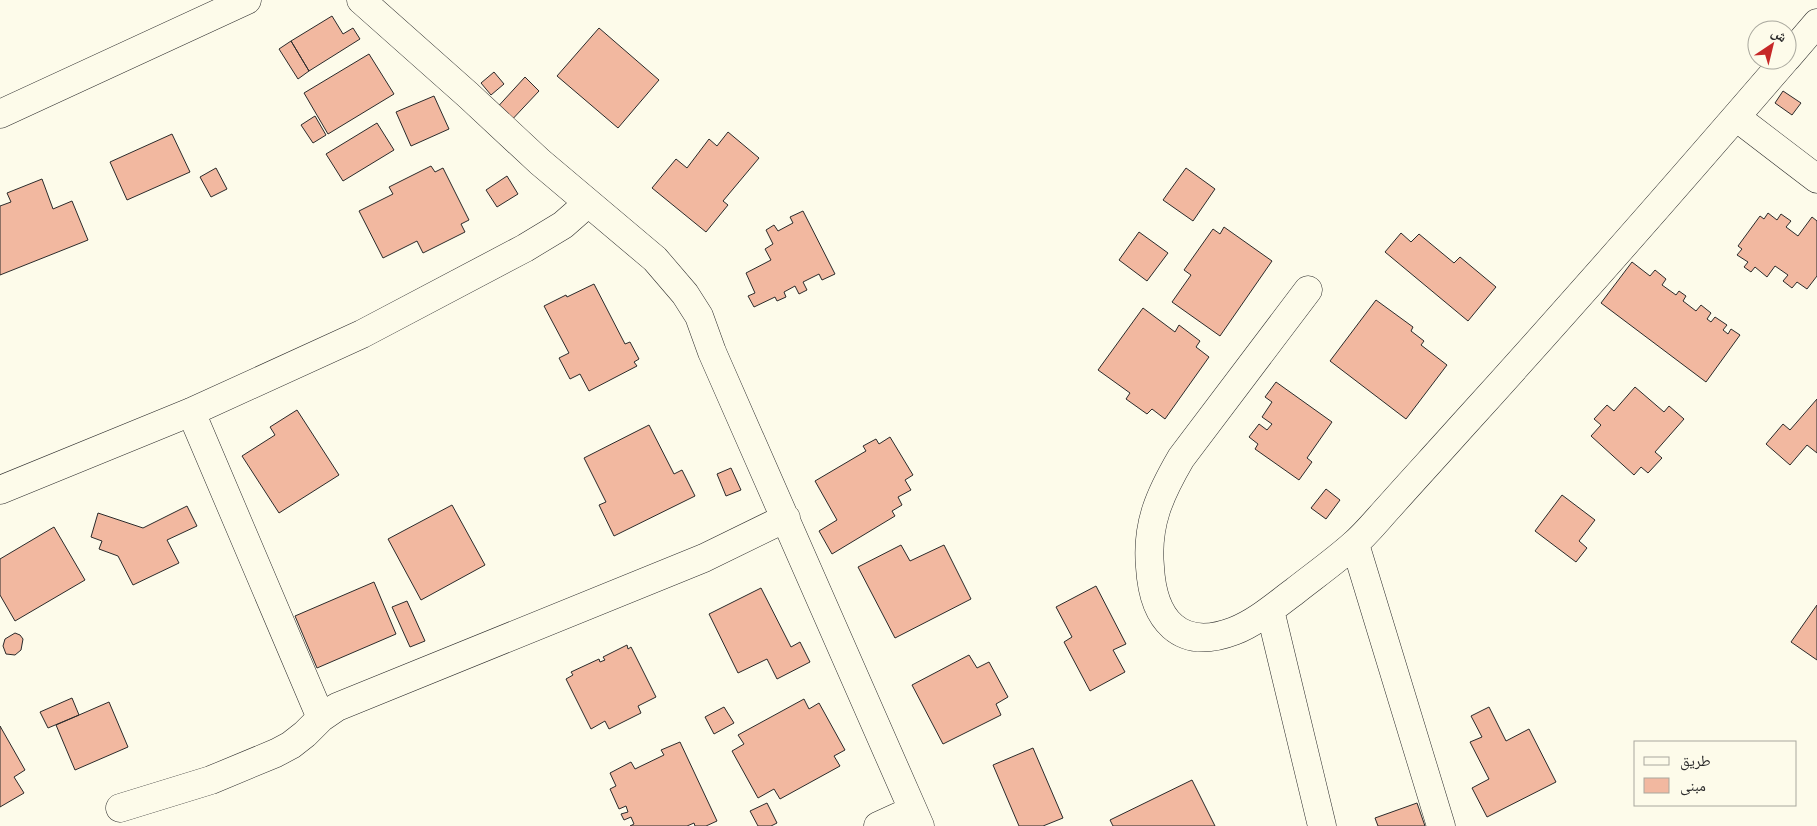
<svg xmlns="http://www.w3.org/2000/svg" width="1817" height="826" viewBox="0 0 1817 826" font-family="'IBM Plex Serif','Noto Naskh Arabic',serif">
  <rect width="100%" height="100%" fill="#fdfbea"/>
  <path fill="#f2b8a0" stroke="#2b2b2b" d="M332 16 343 34 353 28 360 39 309 71 291 41Z
    M599 28 659 80 618 128 557 76Z
    M291 41 309 71 298 79 279 49Z
    M369 54 394 94 328 134 304 93Z
    M494 72 504 84 491 95 481 83Z
    M525 77 539 91 507 125 493 112Z
    M1783 91 1801 103 1792 115 1775 103Z
    M434 96 449 129 411 146 396 112Z
    M315 116 326 135 313 143 301 125Z
    M377 123 394 150 343 181 326 154Z
    M728 132 759 158 723 201 728 205 706 232 652 188 676 159 687 168 709 139 717 146Z
    M172 134 190 172 127 200 110 162Z
    M431 166 435 172 443 168 469 220 461 224 465 232 423 253 417 241 383 258 359 211 393 194 389 187Z
    M216 168 227 189 211 197 200 177Z
    M1186 168 1215 189 1193 221 1163 200Z
    M507 176 518 194 497 207 486 190Z
    M42 179 53 209 72 201 88 240 0 275V206L11 202 7 193Z
    M803 211 835 274 822 280 819 274 803 282 807 290 799 294 795 286 784 292 786 297 777 301 775 297 754 307 748 296 755 293 746 273 771 260 765 249 773 244 766 230 774 225 778 231 793 223 790 217Z
    M1768 213 1777 220 1781 214 1791 221 1786 227 1798 236 1812 217 1817 221V276L1807 289 1797 282 1792 288 1783 281 1788 275 1775 266 1767 277 1755 267 1751 272 1744 267 1748 262 1737 255 1742 249 1738 246 1760 216 1764 219Z
    M1224 227 1272 261 1220 336 1172 302 1191 275 1184 270 1213 229 1220 234Z
    M1139 232 1168 253 1147 281 1119 260Z
    M1401 233 1411 242 1419 234 1454 263 1460 257 1496 287 1468 321 1385 252Z
    M1632 262 1650 276 1655 270 1666 279 1662 285 1676 295 1679 291 1686 296 1683 301 1696 311 1701 305 1711 313 1707 319 1711 322 1715 317 1727 325 1723 330 1728 334 1731 329 1740 335 1706 382 1601 303Z
    M594 284 625 344 630 342 639 359 634 362 637 366 589 391 580 374 570 379 559 358 569 353 544 306 566 295 567 297Z
    M1376 300 1413 327 1411 331 1424 341 1421 345 1447 365 1406 419 1330 361Z
    M1143 308 1175 332 1179 325 1200 341 1196 347 1209 357 1165 419 1152 409 1147 414 1126 399 1130 393 1098 370Z
    M1276 382 1332 422 1307 458 1312 462 1299 480 1255 449 1258 444 1249 437 1259 424 1267 430 1272 424 1262 417 1272 402 1265 397Z
    M1635 387 1664 412 1669 406 1684 419 1655 452 1662 458 1648 473 1641 467 1634 475 1591 436 1601 425 1594 419 1607 405 1614 411Z
    M1817 399V453L1807 445 1790 465 1766 444 1783 424 1790 430Z
    M297 410 339 475 279 513 242 456 275 435 270 427Z
    M649 425 674 474 682 470 695 496 614 536 599 505 606 502 584 458Z
    M890 437 913 475 905 480 911 490 898 497 902 505 892 511 895 516 832 554 819 531 837 520 815 481 866 451 863 446 876 439 879 444Z
    M731 468 741 490 726 496 717 474Z
    M1326 489 1340 500 1326 519 1311 508Z
    M1562 495 1595 520 1579 541 1587 548 1576 562 1535 531Z
    M452 505 485 565 421 600 388 539Z
    M187 506 197 526 167 540 179 563 133 585 118 556 99 549 102 541 91 537 98 513 143 528Z
    M54 527 85 580 15 621 0 595V559Z
    M901 545 910 561 944 545 971 599 895 638 858 567Z
    M374 582 396 634 317 668 295 616Z
    M1096 586 1126 644 1113 650 1125 672 1090 691 1064 642 1072 637 1056 607Z
    M761 588 791 647 800 642 810 662 777 679 767 659 738 673 709 614Z
    M407 601 425 641 410 647 392 607Z
    M1817 605V660L1791 642Z
    M15 633 20 635 23 639 21 650 15 655 6 654 3 646 5 639Z
    M627 645 628 649 631 647 656 697 638 706 641 713 609 729 605 721 591 729 566 679 573 675 571 672 599 659 600 662 605 660 603 657Z
    M969 655 977 668 989 662 1008 697 996 704 1001 715 943 744 912 685Z
    M72 698 79 715 48 728 40 712Z
    M804 699 809 709 819 703 845 750 834 756 840 766 780 799 774 789 758 798 732 751 744 744 738 735Z
    M109 702 128 747 75 770 56 725Z
    M724 707 734 723 714 734 705 717Z
    M1489 707 1506 741 1529 729 1556 782 1487 817 1472 788 1489 779 1470 742 1482 737 1471 716Z
    M0 726 25 770 14 777 24 793 0 807Z
    M680 742 717 821 706 826H695L694 823 687 826H630L634 824 631 817 624 820 621 814 628 812 626 806 619 809 610 789 616 786 610 773 631 762 635 769 664 755 661 750Z
    M1033 748 1063 818 1043 826H1019L993 765Z
    M1192 780 1215 826H1113L1110 820Z
    M767 803 777 823 771 826H758L750 811Z
    M1417 803 1425 826H1378L1375 818Z"/>
  <g fill="none" stroke-linecap="round" stroke-linejoin="round">
    <g stroke="#2b2b2b" stroke-width="29">
      <path id="street" d="M361 0 468 95 540 162 655 259 685 294 699 316 712 352 920 826
        M1787 58 1817 23
        M0 114 247 0
        M1736 117 1817 179
        M1308 290 1181 458C1160 494 1146 524 1150 567 1153 619 1179 652 1234 631 1257 622 1276 605 1295 591 1314 576 1335 561 1353 545 1366 534 1377 520 1389 507 1413 480 1438 453 1463 425 1572 305 1679 183 1785 60
        M191 412 321 718
        M0 490 191 412 362 334 525 248 563 225 588 203
        M1355 544 1441 826
        M1270 610 1322 826
        M120 808 211 780 276 753 291 745 305 734 321 718 337 707 704 558 786 518
        M878 826 913 810"/>
    </g>
    <use href="#street" stroke="#fdfbea" stroke-width="28"/>
  </g>
  <rect x="1634" y="741" width="162" height="65" fill="#fdfbea" stroke="#a9a89e"/>
  <rect x="1644" y="757" width="25" height="8" fill="#fdfbea" stroke="#a9a89e"/>
  <text x="1680" y="766" font-size="15" fill="#2b2b2b">طريق</text>
  <rect x="1644" y="778" width="25" height="15" fill="#f2b8a0" stroke="#a9a89e"/>
  <text x="1680" y="791" font-size="15" fill="#2b2b2b">مبنى</text>
  <g transform="translate(1772 45) rotate(35)"><circle r="24" fill="#fdfbea" stroke="#a9a89e"/>
  <path d="M0-4L9 19L0 12L-9 19Z" fill="#c62828"/>
  <text y="-8" font-size="14" font-weight="bold" text-anchor="middle" fill="#2b2b2b">ش</text>
  </g>
</svg>
